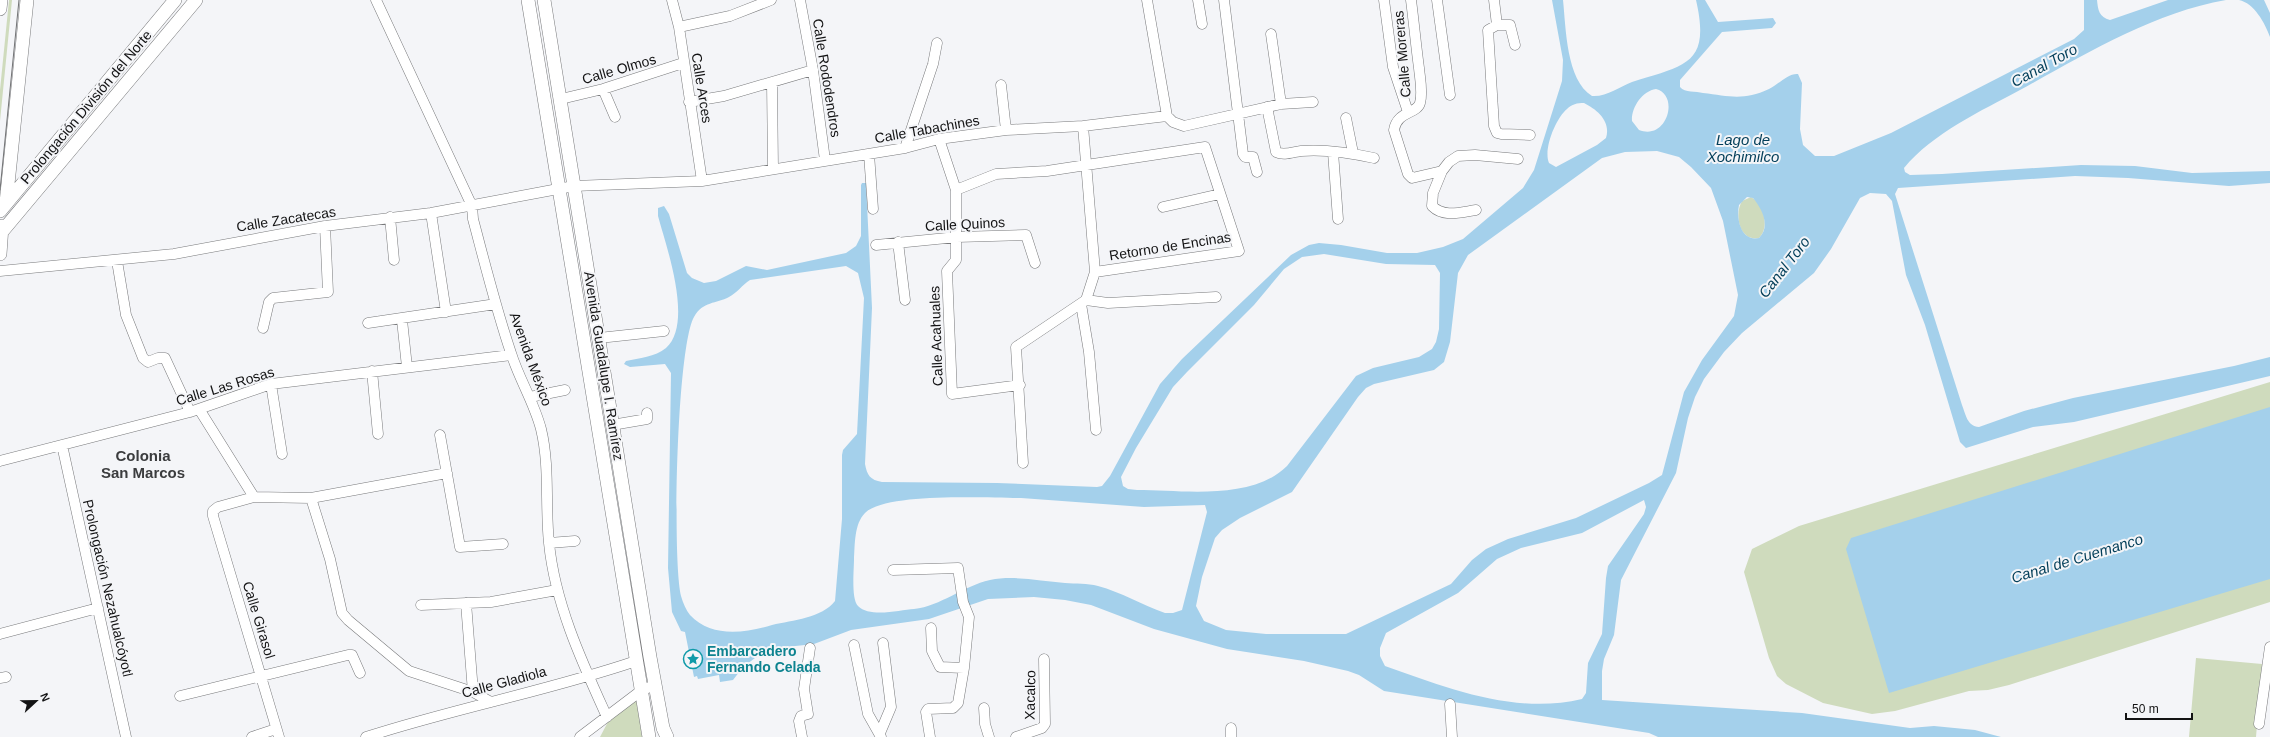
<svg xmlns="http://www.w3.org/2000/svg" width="2270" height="737" viewBox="0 0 2270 737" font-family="Helvetica,sans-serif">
  <rect width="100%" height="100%" fill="#f4f5f8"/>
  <path fill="#cfdbbd" d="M9 0H12L0 121V90Z
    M1751 197C1764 204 1770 228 1759 238 1739 242 1734 214 1742 201Z
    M2270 382V602L2009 685 1988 690 1969 691 1895 711 1872 714 1823 703 1786 684 1777 676 1769 658 1744 572 1752 549 1799 526Z
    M2196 658 2262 664 2256 737H2189Z
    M637 698 642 737H600L610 718Z"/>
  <path fill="#a4d0eb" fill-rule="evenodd" d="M1552 0H1563C1566 28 1566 80 1592 96 1607 97 1619 87 1632 82 1685 65 1711 65 1696 0H1705L1718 22 1773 18 1776 23 1772 28 1722 32 1680 80V87C1685 93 1696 91 1703 93 1729 96 1743 101 1769 89 1778 85 1788 73 1798 74L1802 83 1800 129 1803 145 1815 156H1834L1891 133 2074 39 2084 30V0H2097C2098 10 2099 17 2110 20L2168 0H2226C2152 13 2084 55 2020 90 1981 111 1933 133 1904 168L1905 172 1910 175 1942 174 2081 165 2135 166 2192 173 2270 171V183L2229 186 2128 178 2075 176 1898 188 1895 194 1962 405C1966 415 1967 426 1979 427L2024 411 2073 398 2234 366 2270 357V376L2074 422 2033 427 1966 448 1960 442 1925 325 1906 275 1892 201 1886 194 1870 193 1860 198 1831 249 1814 273 1742 333 1724 352 1704 379 1695 397 1688 418 1676 473 1621 580 1614 635 1604 659 1602 671V700L1802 713 1910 728 1934 726 1975 730 2001 737H1658L1649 733 1384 691 1359 675 1348 671 1304 661 1227 649 1154 629 1091 605 1065 600 1034 597 988 599 929 619 851 630 814 644 777 648 755 658 743 667 733 680 720 682 719 675 698 679 697 676 694 677 685 632 681 631 672 612 668 568 671 373 665 364 630 367 624 364 626 361C639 358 655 357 666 348 694 323 666 246 658 216V208L664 206 669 214 687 273 692 278 704 283 716 281 746 266 767 270 846 253 856 246 861 236V185L862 183H866L872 308 865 464C867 475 870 480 882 482L997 483 1097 487 1102 486 1110 476 1160 384 1182 359 1291 255 1309 245 1319 243 1341 245 1387 253H1417L1443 247 1463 239 1523 188 1534 170 1562 81 1563 60ZM1656 89C1680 95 1667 141 1639 130L1632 121C1631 108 1642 91 1656 89ZM1584 103C1598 110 1611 122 1606 138L1597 145 1556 167 1549 163C1543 149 1556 118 1567 109 1572 104 1577 103 1584 103ZM1657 151 1679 157 1691 167 1711 188 1723 221 1738 295 1734 316 1702 360 1684 392 1662 475 1649 483 1576 518 1508 539 1486 549 1472 560 1451 584 1346 634H1266L1226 630 1204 621 1196 606 1202 577 1215 538 1222 530 1240 518 1292 492 1358 397 1366 388 1374 384 1434 370 1444 362 1450 342 1458 273 1468 255 1602 158 1625 152ZM1747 197 1753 198C1762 209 1771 226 1759 238 1741 242 1736 219 1739 205ZM1324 254 1386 264 1435 265 1440 273 1439 329 1436 342 1432 349 1419 357 1373 368 1356 376 1287 466C1252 501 1183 490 1137 490L1128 489 1123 486 1121 477 1136 448 1173 387 1187 372 1254 305 1284 269 1302 257ZM846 266 858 273 864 298 857 434 843 450 842 455V519L835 601C822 618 793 620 772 625 745 633 711 638 690 615 686 610 683 603 681 596 672 558 677 347 694 317 703 301 716 304 729 297 737 293 742 285 750 280ZM1021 498 1144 507 1205 505 1207 512 1182 610 1173 613H1165C1142 605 1121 592 1098 586 1087 583 1076 584 1065 583 1041 581 1014 575 990 580 963 586 941 606 914 609 900 610 870 618 858 606 851 599 854 570 854 559 855 545 854 524 865 513 885 492 990 498 1021 498ZM1644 500 1646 507 1644 514 1608 566 1606 578 1602 634 1588 663 1586 693 1582 699C1515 715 1447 688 1385 666L1380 656V648L1386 633 1458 593 1497 559 1521 548 1582 533Z
    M2239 0H2264L2270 13V37C2265 23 2254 3 2239 0Z
    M2270 407V579L1889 693 1846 549 1851 538Z"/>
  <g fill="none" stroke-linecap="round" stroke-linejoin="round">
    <g stroke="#797a7c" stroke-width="11">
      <path id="street" d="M376 0 472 206 473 219C485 264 496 309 511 353 519 379 534 402 541 429 550 466 545 506 549 543 555 604 582 662 607 717
        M672 0 679 27 702 181
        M800 0 813 70 825 160
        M1147 0 1167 116
        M1198 0 1202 24
        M1224 0 1243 154 1245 157H1253L1257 172
        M1384 0 1393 67 1408 112
        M1411 0C1414 23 1416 46 1419 68 1420 79 1423 92 1420 103 1417 114 1397 111 1394 130L1408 174 1412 178 1442 171
        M1437 0 1450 95
        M1494 0 1497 25
        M679 27 730 16 771 0
        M1271 34 1281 104
        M1515 45 1510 25H1497L1488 30 1494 126 1497 133 1501 134 1530 135
        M772 82 773 169
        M1001 85 1006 130
        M603 89 615 117
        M561 99 603 89 683 63
        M689 102 724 96 813 70
        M1267 107 1276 152C1284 156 1293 152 1301 151 1325 149 1351 153 1374 158
        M1346 118 1353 153
        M939 139 956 190V260L947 271 952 394 1020 385
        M905 148 933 64 937 43
        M1333 152 1338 219
        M869 154 873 209
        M956 190 996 174 1047 171 1205 147 1239 251 1095 272
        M1163 207 1220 194
        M1476 210C1461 212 1444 218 1432 206L1433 193 1442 171 1449 162 1458 156 1475 155 1518 159
        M431 213 446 312
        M390 217 394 260
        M898 242 905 300
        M876 245 957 237 1026 235 1035 263
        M117 261 126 315 143 358 148 362 158 358H165L190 412
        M0 271 174 254 325 226 431 213 574 186 702 181 905 148 939 139 1006 130 1083 126 1167 116 1173 122 1184 126 1281 104 1313 102
        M1086 300 1108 303 1216 297
        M1081 304 1089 352 1096 430
        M402 320 407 367
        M368 323 496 304
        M263 328 269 302 273 298 328 292 325 226
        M599 338 664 331
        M372 371 378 434
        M271 384 282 454
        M530 397 565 390
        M199 409 254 497
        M612 425 647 419V413
        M440 435 460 547 503 544
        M62 445 126 737
        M0 461 190 412 271 384 511 355
        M1023 463 1016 347 1086 300 1095 272 1083 126
        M311 498 330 559 342 613 348 620 409 671 473 692 491 702
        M549 543 575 541
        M893 570 958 568 963 602 969 617 964 668 958 703 953 708 928 709 926 712 930 737
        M466 603 473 692
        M421 605 491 602 557 590
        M931 628 932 651 940 667 964 668
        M0 634 98 608
        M854 645 868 714 881 737
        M0 678 6 677
        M180 696 348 655H352L360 673
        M1450 704 1452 737
        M984 708 985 724 989 737
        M2259 724 2270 647
        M1231 728V737
        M880 733 891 707 883 643
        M252 737 276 729
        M279 737 213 516V511L218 507 254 497 311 498 447 473
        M366 737C455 708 548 691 636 661
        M580 737 642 690 655 685
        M802 737 799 721 801 716 808 714 804 689 810 648
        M1016 737 1042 728 1045 724 1044 659"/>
    </g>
    <g stroke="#797a7c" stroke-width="14">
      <path id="secondary" d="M528 0 649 737
        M544 0 650 657 663 728 667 737
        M0 9 1 0
        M6 203 27 0
        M0 211 175 0
        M0 234 196 0
        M0 254 2 226"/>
    </g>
    <use href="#street" stroke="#fff" stroke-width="10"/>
    <use href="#secondary" stroke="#fff" stroke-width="13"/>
    <path stroke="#707173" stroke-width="1" d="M0 190 19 0"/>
  </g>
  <defs>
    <g id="sight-ring" transform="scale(1)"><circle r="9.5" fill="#f4f5f8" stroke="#0f9aa8" stroke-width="1.5"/><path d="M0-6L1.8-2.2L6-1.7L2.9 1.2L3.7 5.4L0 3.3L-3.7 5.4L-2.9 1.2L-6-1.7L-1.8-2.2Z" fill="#0f9aa8"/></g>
  </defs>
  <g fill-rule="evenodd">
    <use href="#sight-ring" x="693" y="659"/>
  </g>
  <g text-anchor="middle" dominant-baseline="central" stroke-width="4" stroke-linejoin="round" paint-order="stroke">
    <g font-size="14" fill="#131314" stroke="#f4f5f8">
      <text transform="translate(1402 54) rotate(-95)">Calle Moreras</text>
      <text transform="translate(619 69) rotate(-16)">Calle Olmos</text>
      <text transform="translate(827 78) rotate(81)">Calle Rododendros</text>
      <text transform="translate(702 88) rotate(81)">Calle Arces</text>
      <text transform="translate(86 107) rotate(-50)">Prolongación División del Norte</text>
      <text transform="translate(927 129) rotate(-10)">Calle Tabachines</text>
      <text transform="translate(286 219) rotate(-9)">Calle Zacatecas</text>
      <text transform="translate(965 224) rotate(-3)">Calle Quinos</text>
      <text transform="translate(1170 246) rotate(-9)">Retorno de Encinas</text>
      <text transform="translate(936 336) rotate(-92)">Calle Acahuales</text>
      <text transform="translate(531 359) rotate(70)">Avenida México</text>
      <text transform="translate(604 366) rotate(81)">Avenida Guadalupe I. Ramírez</text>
      <text transform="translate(225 386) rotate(-17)">Calle Las Rosas</text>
      <text transform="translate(108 588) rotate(77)">Prolongación Nezahualcóyotl</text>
      <text transform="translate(259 620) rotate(73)">Calle Girasol</text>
      <text transform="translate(504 682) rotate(-15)">Calle Gladiola</text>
      <text transform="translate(1030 695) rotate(-89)">Xacalco</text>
    </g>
    <g font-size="14" font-weight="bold" fill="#0d838f" stroke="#f4f5f8" text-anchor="start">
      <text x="707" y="651">Embarcadero<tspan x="707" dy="16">Fernando Celada</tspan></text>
    </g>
    <g font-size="15" font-style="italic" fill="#023e59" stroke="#f4f5f8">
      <text transform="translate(2044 65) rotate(-29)">Canal Toro</text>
      <text x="1743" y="139">Lago de<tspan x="1743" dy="17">Xochimilco</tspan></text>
      <text transform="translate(1784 267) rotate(-52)">Canal Toro</text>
      <text transform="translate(2077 558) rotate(-17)">Canal de Cuemanco</text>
    </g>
    <g font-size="15" font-weight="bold" fill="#3b3c3e" stroke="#f4f5f8">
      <text x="143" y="455">Colonia<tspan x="143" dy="17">San Marcos</tspan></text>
    </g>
  </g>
  <g transform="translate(36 701) rotate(68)" stroke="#f4f5f8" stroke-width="3" paint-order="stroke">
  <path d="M0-3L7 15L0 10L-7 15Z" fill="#131314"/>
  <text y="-6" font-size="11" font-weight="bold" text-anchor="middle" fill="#131314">N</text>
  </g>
  <path d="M2126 713v6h66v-6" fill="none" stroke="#131314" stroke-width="2"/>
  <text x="2132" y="713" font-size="12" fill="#131314" stroke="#f4f5f8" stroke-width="3" paint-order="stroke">50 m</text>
</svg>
